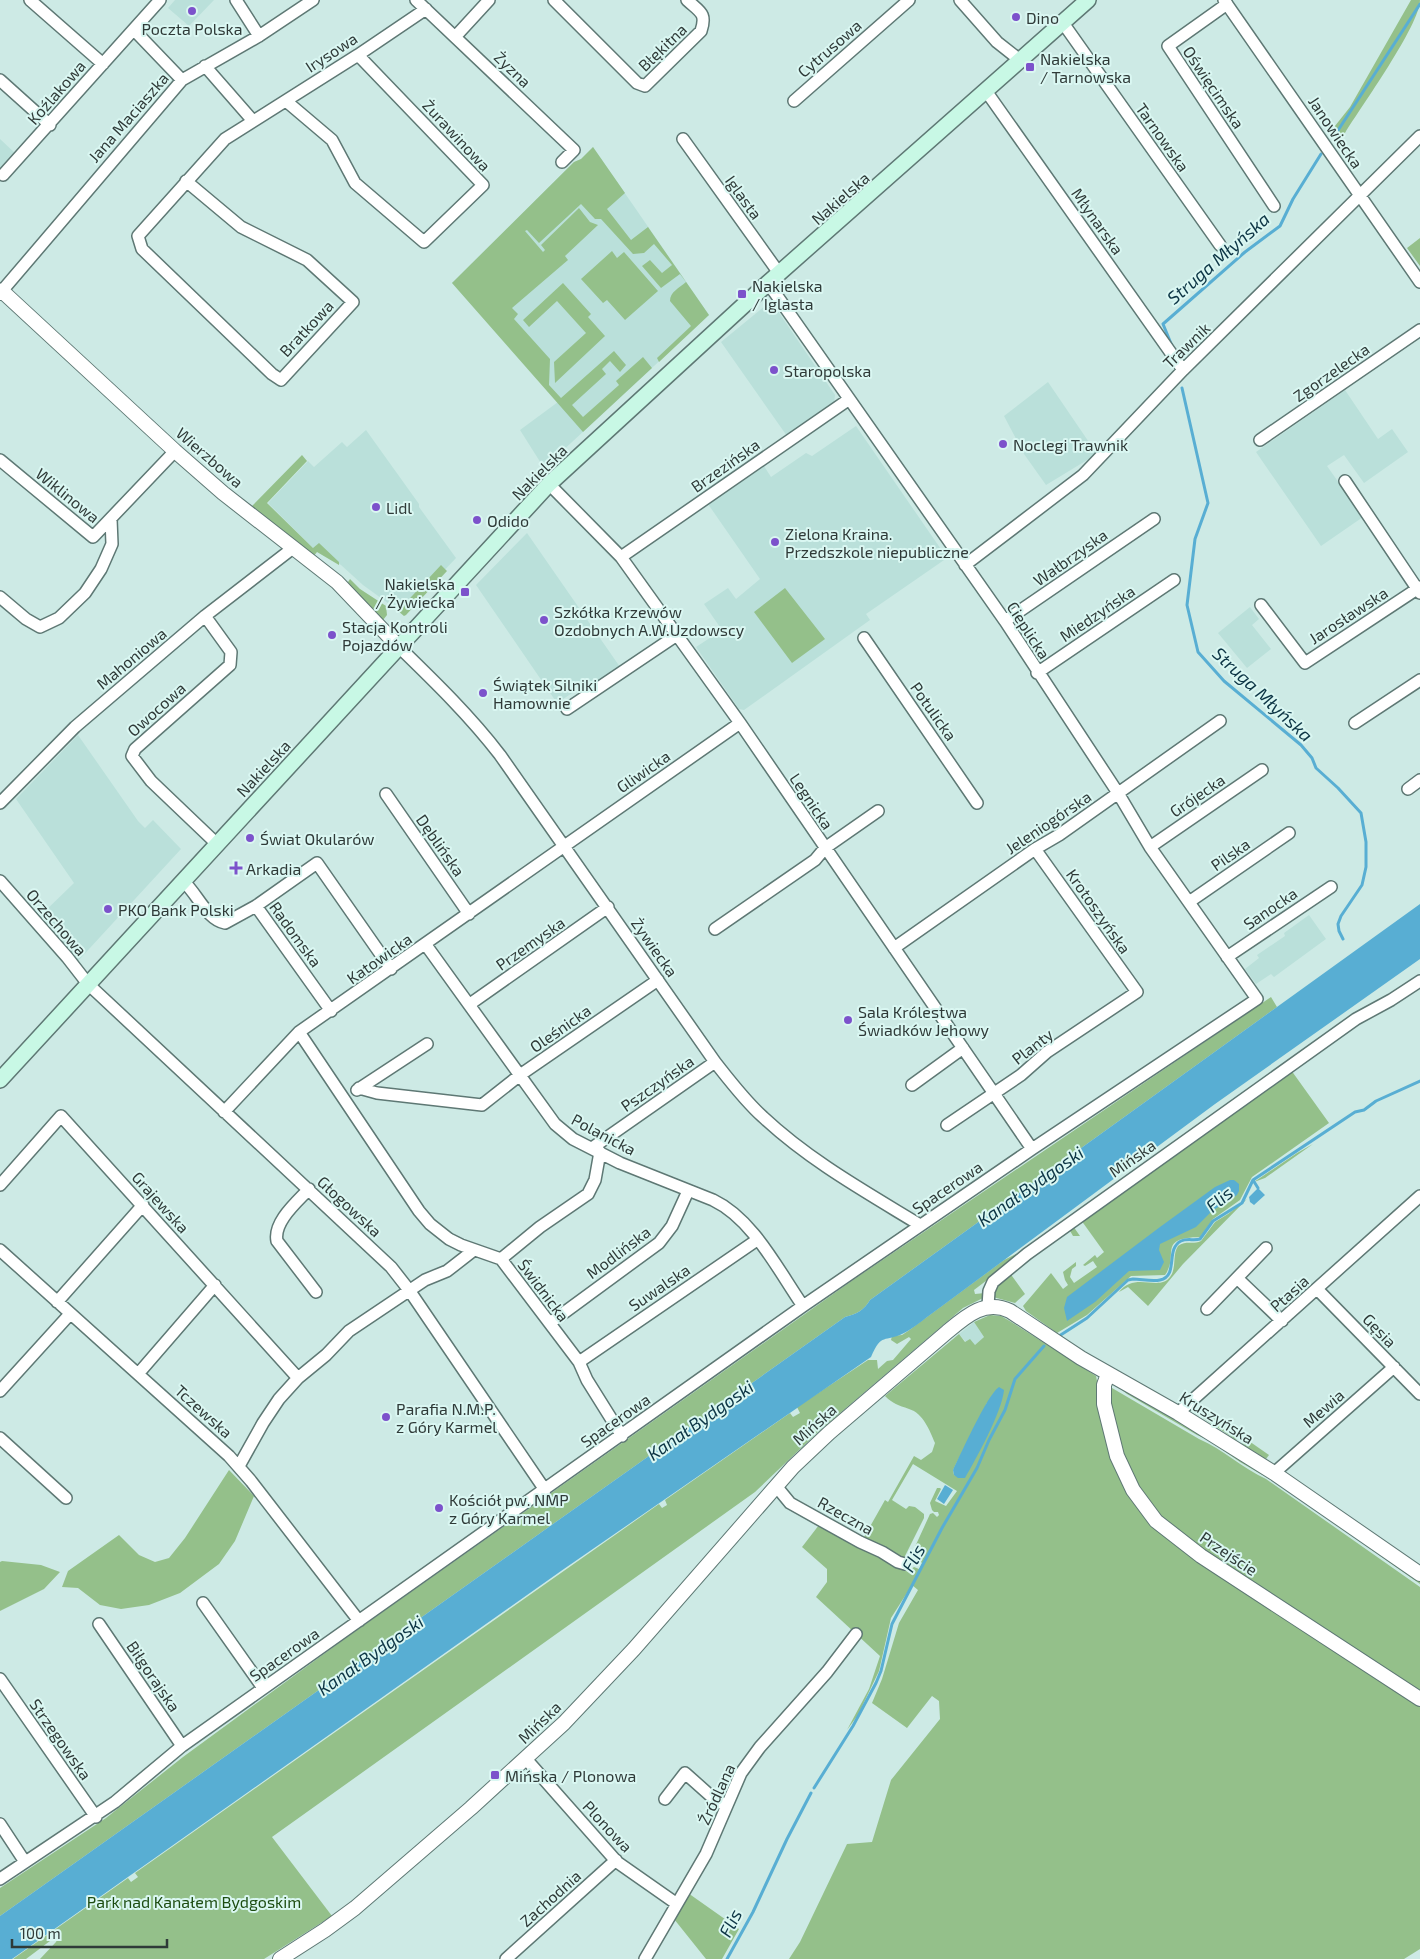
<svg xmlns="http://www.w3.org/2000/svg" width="1420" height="1959" viewBox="0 0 1420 1959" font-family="'Exo 2',sans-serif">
  <rect width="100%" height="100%" fill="#cdeae5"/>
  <path fill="#bae0da" d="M175 0H214L189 26 168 8Z
    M0 139 16 154 0 171Z
    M593 147 709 315 544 468 520 430 558 402 452 283 574 162 581 159Z
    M771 301 835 395 834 403 787 436 721 342Z
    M1048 382 1097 454 1046 485 1024 454 1004 416Z
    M1345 390 1378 439 1392 429 1408 452 1364 483 1344 455 1327 466 1363 517 1321 546 1256 452Z
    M856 426 947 558 866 614 870 620 744 710 739 709 696 647 722 630 704 604 728 588 736 599 760 579 708 504 764 466 771 477 806 453 812 456Z
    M366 430 419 504V507L456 558 403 614 363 585 341 565 313 548 268 503 308 461 314 467 342 442 347 447Z
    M527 533 620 667 591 687 583 686 557 703 476 585Z
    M1250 607 1259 619 1252 625 1271 649 1247 668 1218 633Z
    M78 735 138 821 145 828 153 820 181 849 78 961 41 915 74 883 16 799Z
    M1309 915 1326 939 1274 977 1271 974 1256 984 1245 969 1259 958 1257 955 1285 936 1284 933Z
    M974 1322 984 1337 975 1345 966 1342 959 1334Z"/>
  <path fill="#94c08a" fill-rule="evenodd" d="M1411 0H1420C1420 25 1361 107 1345 133L1340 140 1335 142 1331 131 1350 107Z
    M593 147 625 193 607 209 631 240 648 227 709 315 659 362 657 358 691 326 670 301C670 292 679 288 686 282L680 274 661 288 642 266 650 260 662 273 672 265 654 244 644 253 633 254 601 219H595L581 204 539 243 527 230 525 231 543 252 545 250 541 245 579 208 590 222 598 225 565 256 568 260 512 308 518 314 514 319 550 359 549 385 561 398 614 351 626 365 620 372 610 361 602 369 606 374 572 405 583 417 619 385 616 381 643 357 652 368 583 432 452 283 574 162 581 159Z
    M1420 238V266L1407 248Z
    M612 251 617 258 624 252 658 291 625 320 607 300 603 303 581 279Z
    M563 283 591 314 588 317 605 336 555 383 554 362 586 333 557 301 529 327 523 320Z
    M302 455 307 461 267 503 313 548 319 543 339 562V565L317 552 313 557 250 508Z
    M441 565 447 571 406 615 404 616 398 611Z
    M350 579 360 589 386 606 387 615 383 620 349 587 348 582Z
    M785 588 825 639 792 663 754 612Z
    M1271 997 1277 1007 870 1300C864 1310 857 1314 845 1317L0 1916V1888L106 1818 183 1757 343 1640 853 1280Z
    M1291 1070 1329 1123 1252 1177 1240 1200 1213 1219 1200 1237C1156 1238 1180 1255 1165 1275L1131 1276 1087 1315 1057 1333 1026 1311 1023 1306 1051 1273 1063 1289 1068 1285 1065 1280 1063 1272 1076 1262V1266L1072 1269 1070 1277 1074 1283 1097 1267 1093 1261 1085 1266 1083 1265 1095 1255 1097 1258 1104 1252 1081 1220 1073 1226 1080 1236H1073L1069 1229 1218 1122 1237 1112 1250 1099Z
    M1313 1144 1265 1178 1254 1182 1297 1153Z
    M1247 1199 1183 1264 1148 1306 1128 1287 1119 1292C1135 1271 1159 1292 1170 1277 1177 1268 1172 1255 1178 1246 1186 1240 1193 1245 1201 1241L1215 1222 1228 1214Z
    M1016 1254 1018 1256 1016 1258 974 1290 975 1294 985 1293V1297L963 1308 818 1432 755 1492 272 1837 332 1916 264 1959H40L56 1942 57 1940 54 1938 26 1959H13L128 1878 131 1882 138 1877 135 1873 172 1847 659 1504 662 1508 667 1505 665 1500 790 1413 793 1417 800 1413 797 1407 868 1360H877L878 1369 887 1361 893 1360 911 1339 909 1337 897 1344 891 1340 892 1336 902 1335 908 1331 1004 1260Z
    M1012 1273V1276L1025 1294 1015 1303 993 1297 994 1287Z
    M990 1315 1001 1316 1008 1320 1096 1376 1098 1386 1111 1390 1112 1388 1199 1439C1223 1449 1242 1468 1266 1479L1420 1587V1949L1404 1959H789L800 1942 847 1844 872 1842 891 1780 940 1719 939 1701 932 1696 907 1728 872 1703 882 1679 899 1623 918 1590 912 1585 891 1618 879 1671 858 1715 847 1730 869 1689 880 1656 816 1597 827 1582V1569L802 1547 819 1525 905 1568 910 1570 914 1567 919 1569 922 1563 914 1555V1549L930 1514 933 1513 937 1517 939 1515 938 1512H934L932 1510 930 1503 937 1488H940L941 1489 935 1501 946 1506 957 1491 913 1464 892 1500 906 1509 909 1506 915 1507 924 1514V1518L904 1558 900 1559 863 1539 885 1500 888 1502 914 1456 921 1460 932 1452 935 1443C930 1431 923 1413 909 1409 898 1405 893 1404 885 1396L959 1334 965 1342 970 1339 975 1345 984 1337 974 1322ZM987 1403V1435L964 1478 954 1475 953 1470Z
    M1121 1387 1277 1481 1420 1580V1584L1280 1485 1240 1462 1210 1441 1197 1435 1127 1394 1121 1389Z
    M1198 1404 1217 1417 1212 1424 1195 1413 1194 1409Z
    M1218 1419 1240 1434 1236 1440 1214 1425Z
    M1246 1439 1269 1455 1266 1459 1242 1444Z
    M229 1470 254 1496 235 1541 219 1564 180 1593 149 1605 121 1609 100 1605 78 1588 62 1587 68 1571 119 1535 139 1555 155 1562 169 1558 185 1538Z
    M2 1561 41 1565 60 1572 44 1589 0 1611V1562Z
    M688 1893 739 1929 722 1959H706L674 1919Z"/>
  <path fill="#58aed3" d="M1420 904V959L1215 1104 934 1312C924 1319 914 1328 904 1333 884 1343 882 1332 871 1357L561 1571 12 1959H0V1916L845 1317C857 1314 864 1310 870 1300Z
    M1230 1180H1234L1239 1184V1191L1237 1195 1212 1211 1196 1227 1160 1244 1159 1250 1164 1262 1160 1270 1129 1271 1095 1302 1067 1321 1064 1308 1067 1297 1160 1227 1215 1187Z
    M1258 1188 1265 1195 1254 1205 1250 1202 1249 1197Z
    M999 1387 1004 1390C1002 1412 976 1459 965 1478H958L954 1475 953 1470C961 1454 987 1395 999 1387Z
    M945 1485 953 1490 944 1504 937 1499Z"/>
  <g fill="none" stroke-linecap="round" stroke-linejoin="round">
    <path stroke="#58aed3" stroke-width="3" d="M1335 135 1420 4
      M1172 346 1163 324 1245 252 1280 226 1293 199 1321 154
      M1182 388 1208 503 1195 539 1187 605 1198 652 1224 681 1301 745 1312 758 1316 768 1338 788 1361 813 1366 842V867L1362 885 1341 916 1338 924 1339 931 1343 939
      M1253 1180 1258 1188
      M1056 1338 1087 1318 1128 1280 1133 1279C1141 1279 1152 1282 1160 1280 1179 1276 1165 1249 1181 1241 1187 1238 1194 1241 1200 1239L1213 1221 1242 1203 1253 1180 1355 1112 1364 1110 1376 1101 1420 1081
      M814 1788 853 1726 876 1683 881 1671 892 1624 942 1528 977 1468 989 1440 1005 1410 1015 1379 1044 1346
      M727 1959 753 1912 787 1839 811 1793"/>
    <g stroke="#5e7874" stroke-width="14">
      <path id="minor" d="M30 0 103 64
        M236 0 259 36
        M416 0 574 150 562 162
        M554 0 637 83 645 86 701 31C707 13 700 12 687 0
        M960 0 997 42 1021 61
        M1224 0 1420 282
        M1227 4 1168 46 1274 206
        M1063 23 1220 245
        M134 30 182 80
        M455 37 489 0
        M205 66 253 121
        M0 80 50 125
        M986 91 1183 370
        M286 101 332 140 355 183 424 242 483 185 358 55
        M794 101 909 0
        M683 139 779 273
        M3 175 160 0
        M186 181 241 227 307 260 353 302 281 380 272 374 142 249 138 236 225 139 358 55 426 9
        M0 289 2 291 182 80 259 36 313 0
        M1260 440 1420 330
        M0 460 93 537 175 451
        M1345 481 1420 593
        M549 484 621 557 740 723 1032 1149
        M621 557 848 400
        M965 565 1083 475 1183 370 1420 136
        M0 597 26 619 40 627 59 618 85 593 101 569 112 544 111 519
        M1261 605 1305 663 1420 587
        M205 616 231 652 230 665 135 749 132 756 151 781 217 844
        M1005 621 1154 519
        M864 638 977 803
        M399 647C435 682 470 716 500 755L715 1062C730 1081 745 1101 763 1117 810 1161 866 1192 920 1225
        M1037 673 1174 580
        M567 709 677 635
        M1355 723 1420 680
        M1408 789 1420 780
        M386 794 469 914
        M0 803 75 727 205 616 293 548
        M1150 847 1262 770
        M0 881 67 957 88 984 391 1267 409 1290 545 1490
        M183 881C197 893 206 919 225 923L256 906 317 863 391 969
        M1189 902 1289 833
        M256 906 331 1011
        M715 929 815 860 825 848 878 811
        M426 945 555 1124 573 1139 620 1163 713 1200C753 1219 778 1270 803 1306
        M894 948 1035 849 1059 835 1220 721
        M1227 957 1331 887
        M470 1004 608 907
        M299 1032 419 1211 430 1224 449 1239 461 1245 501 1259 579 1362 587 1380 622 1436
        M912 1085 963 1048
        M359 1088 377 1093 482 1105 520 1075 658 980
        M357 1090 427 1044
        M224 1112 299 1032 740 723
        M947 1125 1021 1075 1047 1052 1137 992 1035 849
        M592 1148 715 1062
        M0 1185 61 1116 298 1378
        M309 1189C297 1202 273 1222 277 1241L316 1292
        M0 1250 229 1456 251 1481 359 1621
        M501 1259 540 1227 588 1194 595 1180 600 1152
        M1237 1278 1282 1321
        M1317 1289 1420 1394
        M57 1302 143 1205
        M988 1306 989 1291 993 1282 1027 1254 1356 1019 1391 1000 1420 981
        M1207 1309 1266 1248
        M550 1323 659 1243 672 1226 688 1191
        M579 1362 757 1240
        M138 1374 215 1285
        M0 1391 70 1314
        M1178 1413 1420 1196
        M0 1438 66 1498
        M239 1466 263 1423 279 1399 298 1378 326 1355 349 1331 425 1280 447 1271 474 1250
        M1274 1473 1394 1367
        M776 1486 790 1503 860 1542 882 1552 898 1562 905 1564
        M203 1603 263 1688
        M99 1624 182 1746
        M0 1679 96 1817
        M526 1759 617 1862 677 1904
        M665 1799 685 1773 713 1798 726 1806
        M0 1824 25 1862
        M0 1879 115 1802 182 1746 803 1306 1032 1149 1257 999 1150 847 1118 793 1005 621 768 283
        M506 1959 616 1860
        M645 1959 706 1854 741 1773 760 1747 827 1672 856 1634"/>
    </g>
    <g stroke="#5e7874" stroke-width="16">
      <path id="tertiary" d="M0 293 2 291 175 451 223 493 337 582 399 647
        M1108 1374 1104 1385V1404L1117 1456 1133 1490 1156 1521 1201 1556 1420 1699
        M280 1959 325 1930 355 1908 471 1808 564 1723 634 1649 793 1467 829 1433 947 1332C966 1316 985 1299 1010 1311L1081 1358 1178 1413 1274 1473 1420 1574"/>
    </g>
    <g stroke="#5e7874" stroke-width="18">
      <path id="secondary" d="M0 1080 549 484 768 283 1088 0"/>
    </g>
    <use href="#minor" stroke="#fff" stroke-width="11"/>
    <use href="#tertiary" stroke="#fff" stroke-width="14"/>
    <use href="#secondary" stroke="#c8f8e5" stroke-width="15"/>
  </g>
  <g fill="#7c52cb" stroke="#daf7f2" stroke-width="2">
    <circle cx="192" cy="11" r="5"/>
    <circle cx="1016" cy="17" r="5"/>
    <rect x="1025" y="62" width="10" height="10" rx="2.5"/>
    <rect x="737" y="289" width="10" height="10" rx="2.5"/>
    <circle cx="774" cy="370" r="5"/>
    <circle cx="1003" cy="444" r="5"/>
    <circle cx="376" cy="507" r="5"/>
    <circle cx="477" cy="520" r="5"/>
    <circle cx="775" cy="542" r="5"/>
    <rect x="460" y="587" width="10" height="10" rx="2.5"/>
    <circle cx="544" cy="620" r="5"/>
    <circle cx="332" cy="635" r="5"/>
    <circle cx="483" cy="693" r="5"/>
    <circle cx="250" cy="838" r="5"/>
    <path d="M233.5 860.5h5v5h5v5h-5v5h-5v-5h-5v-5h5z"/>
    <circle cx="108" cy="909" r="5"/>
    <circle cx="848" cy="1020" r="5"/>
    <circle cx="386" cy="1417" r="5"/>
    <circle cx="439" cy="1508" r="5"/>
    <rect x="490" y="1770" width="10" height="10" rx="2.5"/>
  </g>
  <g text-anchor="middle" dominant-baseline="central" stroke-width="4" stroke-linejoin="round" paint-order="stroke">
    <g font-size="16" fill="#2f3a38" stroke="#daf7f2" text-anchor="start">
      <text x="1026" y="17">Dino</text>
      <text x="192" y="28" text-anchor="middle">Poczta Polska</text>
      <text x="1040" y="58">Nakielska<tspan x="1040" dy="18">/ Tarnowska</tspan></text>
      <text x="752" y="285">Nakielska<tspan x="752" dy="18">/ Iglasta</tspan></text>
      <text x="784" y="370">Staropolska</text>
      <text x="1013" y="444">Noclegi Trawnik</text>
      <text x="386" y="507">Lidl</text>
      <text x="487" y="520">Odido</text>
      <text x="785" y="533">Zielona Kraina.<tspan x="785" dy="18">Przedszkole niepubliczne</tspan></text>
      <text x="455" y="583" text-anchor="end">Nakielska<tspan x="455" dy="18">/ Żywiecka</tspan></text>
      <text x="554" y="611">Szkółka Krzewów<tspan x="554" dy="18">Ozdobnych A.W.Uzdowscy</tspan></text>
      <text x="342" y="626">Stacja Kontroli<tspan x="342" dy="18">Pojazdów</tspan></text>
      <text x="493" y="684">Świątek Silniki<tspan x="493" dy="18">Hamownie</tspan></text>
      <text x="260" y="838">Świat Okularów</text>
      <text x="246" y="868">Arkadia</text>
      <text x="118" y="909">PKO Bank Polski</text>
      <text x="858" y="1011">Sala Królestwa<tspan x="858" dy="18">Świadków Jehowy</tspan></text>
      <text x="396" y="1408">Parafia N.M.P.<tspan x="396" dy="18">z Góry Karmel</tspan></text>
      <text x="449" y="1499">Kościół pw. NMP<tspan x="449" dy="18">z Góry Karmel</tspan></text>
      <text x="505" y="1775">Mińska / Plonowa</text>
    </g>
    <g font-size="16" fill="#2f3a38" stroke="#daf7f2">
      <text transform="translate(662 47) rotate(-44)">Błękitna</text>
      <text transform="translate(829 48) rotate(-41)">Cytrusowa</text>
      <text transform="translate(331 52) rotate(-33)">Irysowa</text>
      <text transform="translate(513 69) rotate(44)">Żyzna</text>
      <text transform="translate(1214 87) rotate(56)">Oświęcimska</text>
      <text transform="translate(56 92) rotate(-49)">Koźlakowa</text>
      <text transform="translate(128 117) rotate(-49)">Jana Maciaszka</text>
      <text transform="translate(1336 132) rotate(56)">Janowiecka</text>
      <text transform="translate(457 135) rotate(47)">Żurawinowa</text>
      <text transform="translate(1163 137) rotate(55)">Tarnowska</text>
      <text transform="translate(744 197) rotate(54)">Iglasta</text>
      <text transform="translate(840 198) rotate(-41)">Nakielska</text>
      <text transform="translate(1098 221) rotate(55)">Młynarska</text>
      <text transform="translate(306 328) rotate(-47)">Bratkowa</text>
      <text transform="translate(1186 345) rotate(-44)">Trawnik</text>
      <text transform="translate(1331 372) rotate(-35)">Zgorzelecka</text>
      <text transform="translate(210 457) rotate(41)">Wierzbowa</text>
      <text transform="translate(725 465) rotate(-35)">Brzezińska</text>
      <text transform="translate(539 472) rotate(-45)">Nakielska</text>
      <text transform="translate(68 495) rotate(39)">Wiklinowa</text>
      <text transform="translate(1070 557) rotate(-35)">Wałbrzyska</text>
      <text transform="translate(1097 613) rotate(-34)">Miedzyńska</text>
      <text transform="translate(1348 615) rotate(-33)">Jarosławska</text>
      <text transform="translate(1029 630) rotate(57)">Cieplicka</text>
      <text transform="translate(131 658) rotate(-40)">Mahoniowa</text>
      <text transform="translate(156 709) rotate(-42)">Owocowa</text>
      <text transform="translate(934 711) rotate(55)">Potulicka</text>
      <text transform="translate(263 768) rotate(-47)">Nakielska</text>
      <text transform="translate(643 771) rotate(-35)">Gliwicka</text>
      <text transform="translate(1197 795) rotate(-34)">Grójecka</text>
      <text transform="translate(812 801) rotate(56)">Legnicka</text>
      <text transform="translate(1048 822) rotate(-34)">Jeleniogórska</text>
      <text transform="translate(441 845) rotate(55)">Dęblińska</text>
      <text transform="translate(1230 854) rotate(-35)">Pilska</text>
      <text transform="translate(1270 908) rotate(-34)">Sanocka</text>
      <text transform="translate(1099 911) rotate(55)">Krotoszyńska</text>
      <text transform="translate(57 922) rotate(49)">Orzechowa</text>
      <text transform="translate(296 934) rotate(54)">Radomska</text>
      <text transform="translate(530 943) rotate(-35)">Przemyska</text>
      <text transform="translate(655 947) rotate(55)">Żywiecka</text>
      <text transform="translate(379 958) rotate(-35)">Katowicka</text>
      <text transform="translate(560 1028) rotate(-35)">Oleśnicka</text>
      <text transform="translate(1032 1046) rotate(-38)">Planty</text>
      <text transform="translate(657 1083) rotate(-35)">Pszczyńska</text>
      <text transform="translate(604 1134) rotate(28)">Polanicka</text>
      <text transform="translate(1132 1158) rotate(-35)">Mińska</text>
      <text transform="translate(947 1187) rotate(-34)">Spacerowa</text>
      <text transform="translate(161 1202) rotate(48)">Grajewska</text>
      <text transform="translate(350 1206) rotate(43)">Głogowska</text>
      <text transform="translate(618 1252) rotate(-37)">Modlińska</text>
      <text transform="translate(659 1287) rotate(-34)">Suwalska</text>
      <text transform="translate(544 1290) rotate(53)">Świdnicka</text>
      <text transform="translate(1289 1293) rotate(-42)">Ptasia</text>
      <text transform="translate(1380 1330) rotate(46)">Gęsia</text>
      <text transform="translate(1323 1408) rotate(-41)">Mewia</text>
      <text transform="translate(204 1411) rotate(42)">Tczewska</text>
      <text transform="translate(1217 1417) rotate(32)">Kruszyńska</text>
      <text transform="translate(615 1420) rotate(-35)">Spacerowa</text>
      <text transform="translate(814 1424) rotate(-42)">Mińska</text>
      <text transform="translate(846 1515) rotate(29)">Rzeczna</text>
      <text transform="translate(1229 1553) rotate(34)">Przejście</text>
      <text transform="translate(284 1654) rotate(-35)">Spacerowa</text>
      <text transform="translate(154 1676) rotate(56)">Biłgorajska</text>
      <text transform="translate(539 1722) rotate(-44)">Mińska</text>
      <text transform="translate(61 1739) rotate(55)">Strzegowska</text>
      <text transform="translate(716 1794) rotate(-65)">Źródlana</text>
      <text transform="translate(608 1826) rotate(47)">Plonowa</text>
      <text transform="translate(550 1898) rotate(-42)">Zachodnia</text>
    </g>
    <g font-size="16" fill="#1c4c10" stroke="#daf7f2">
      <text x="194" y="1901">Park nad Kanałem Bydgoskim</text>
    </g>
    <g font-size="18" font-style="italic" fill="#0d3545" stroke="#daf7f2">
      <text transform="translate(1218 258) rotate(-41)">Struga Młyńska</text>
      <text transform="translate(1263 694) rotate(43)">Struga Młyńska</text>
      <text transform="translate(1030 1186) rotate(-35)">Kanał Bydgoski</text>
      <text transform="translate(1219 1199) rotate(-40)">Flis</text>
      <text transform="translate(700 1420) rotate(-35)">Kanał Bydgoski</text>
      <text transform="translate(913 1558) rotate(-61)">Flis</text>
      <text transform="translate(370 1655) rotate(-35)">Kanał Bydgoski</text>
      <text transform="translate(730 1923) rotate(-63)">Flis</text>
    </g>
  </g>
  <path d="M12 1939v8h155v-8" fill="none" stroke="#2f3a38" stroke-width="2.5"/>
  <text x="20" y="1939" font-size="15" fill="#2f3a38" stroke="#daf7f2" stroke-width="4" paint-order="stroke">100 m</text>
</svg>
